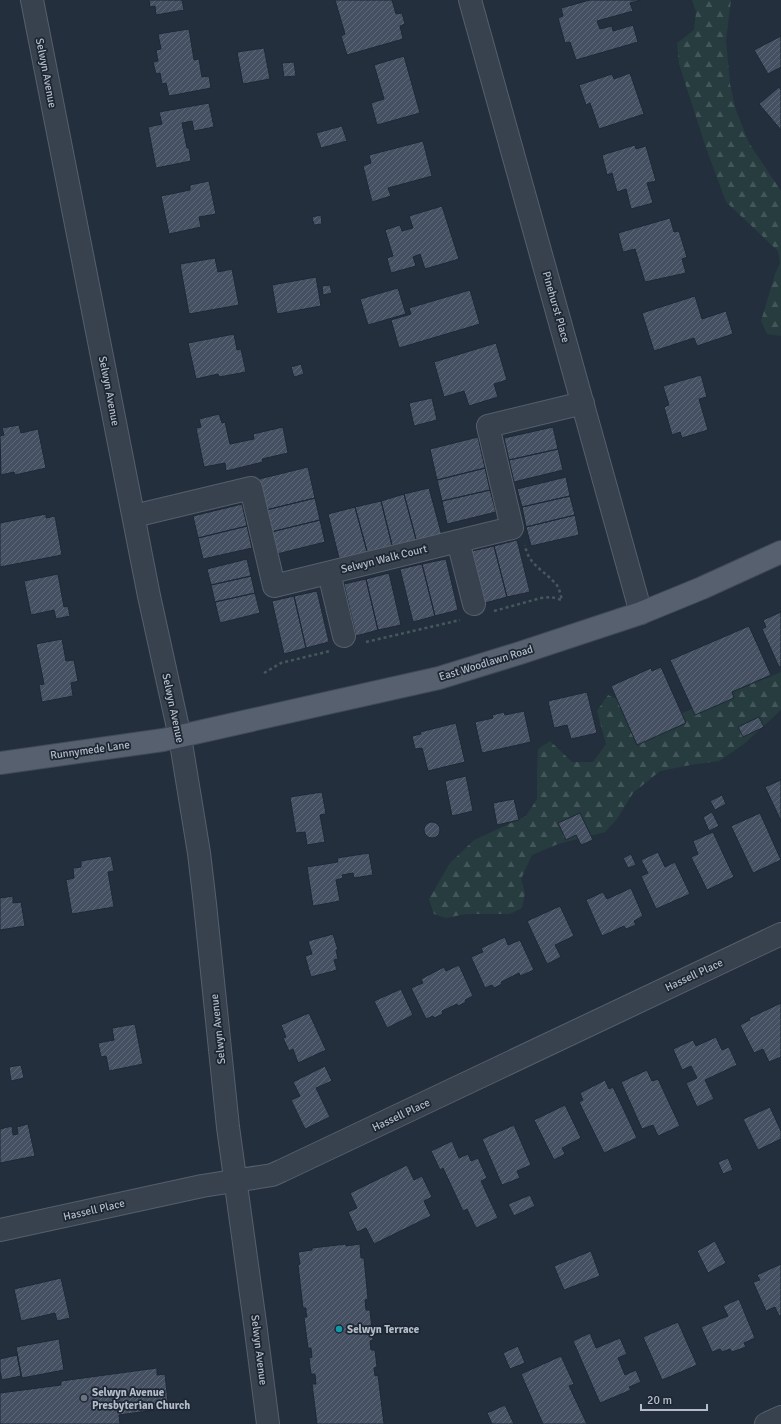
<svg xmlns="http://www.w3.org/2000/svg" width="781" height="1424" viewBox="0 0 781 1424" font-family="Signika,sans-serif">
  <defs>
    <pattern id="forest-firs" width="22" height="20" patternUnits="userSpaceOnUse"><rect width="22" height="20" fill="#263c3f"/><path d="M5 1l3.5 6h-7zM16 11l3.5 6h-7z" fill="#435659"/></pattern>
    <pattern id="building-hatch" width="6" height="6" patternUnits="userSpaceOnUse"><rect width="6" height="6" fill="#455162"/><path d="M-1 1l2-2M0 6l6-6M5 7l2-2" fill="none" stroke="#5d6877"/></pattern>
  </defs>
  <rect width="100%" height="100%" fill="#242f3e"/>
  <path fill="url(#forest-firs)" d="M692 0H731L726 40 730 84 736 110 749 143 781 191V336L767 334 761 321 775 274 780 263 778 251 726 202 706 148 679 64 677 43 694 30 696 12Z
    M781 672V710L744 744 719 761 690 765 660 771 633 793 617 819 605 832 558 844 532 855 521 879 525 893 522 908 510 914H466L446 918 434 914 429 899 450 863 474 840 526 816 537 799V774L538 749 550 741 572 762H593L606 744 597 711 608 695 635 708 673 717Z"/>
  <path fill="url(#building-hatch)" stroke="#1f2835" d="M149 0H182L184 10 156 15 155 6 150 7Z
    M335 0H392L396 14 402 13 405 24 400 26 403 39 347 55 341 36 345 34Z
    M590 0H641L630 3 633 11 597 21 600 29 612 26 613 31 633 25 638 42 576 60 570 42 565 43 558 18 563 16 561 8Z
    M189 29 194 60 199 59 202 77 209 76 211 88 169 96 166 83 162 84 160 73 156 74 153 62 158 61 156 50 161 49 158 34Z
    M781 36V67L768 74 754 50Z
    M264 48 270 79 243 84 237 52Z
    M404 56 420 113 377 125 371 103 384 99 374 65Z
    M294 62 296 76 284 77 282 63Z
    M630 73 644 114 599 129 590 103 586 105 579 85 612 74 614 79Z
    M779 87 781 90V130L759 104Z
    M209 103 214 127 194 131 192 121 182 123 187 148H189L191 161 156 168 148 127 162 124 159 112Z
    M342 126 347 141 321 148 316 133Z
    M423 141 432 176 388 188 391 196 372 202 363 166 371 163 369 155Z
    M635 145 636 149 646 146 656 181 647 183 653 203 631 209 626 189 617 192 612 173 607 175 602 155Z
    M209 181 216 214 199 217 201 227 169 234 161 196 190 190V185Z
    M442 206 459 259 425 269 420 254 413 257 416 266 391 273 387 258 393 256 385 230 400 225 402 231 413 228 409 216Z
    M321 215 322 224 314 225 312 217Z
    M670 218 674 232 679 231 687 257 682 259 686 273 645 282 635 249 623 252 618 233Z
    M215 258 218 272 232 269 239 305 189 314 180 264Z
    M316 277 321 306 277 314 272 285Z
    M330 285 332 293 323 295 322 286Z
    M398 288 406 314 368 325 360 299Z
    M470 290 480 324 399 348 391 320 411 314 409 308Z
    M695 296 702 319 726 311 733 334 697 346 694 338 654 351 642 313Z
    M234 334 237 350 241 349 246 372 219 377 218 374 196 379 188 343Z
    M496 343 507 380 494 384 498 397 469 406 464 391 444 397 434 362Z
    M301 364 304 374 294 377 291 367Z
    M701 375 707 397 699 399 708 430 682 438 680 432 672 435 664 407 669 405 663 386Z
    M432 398 437 420 414 426 409 403Z
    M219 414 222 423 225 422 230 444 254 439 253 434 283 427 288 453 262 459 263 462 226 471 225 463 204 467 196 428 201 427 199 419Z
    M19 425 21 433 38 429 46 468 15 475 14 472 1 475 0 436 4 435 2 428Z
    M553 427 558 449 509 460 504 438Z
    M478 437 485 468 437 480 430 449Z
    M558 449 563 470 514 482 509 460Z
    M308 467 315 498 266 510 259 479Z
    M485 468 490 490 442 501 437 480Z
    M566 477 570 496 522 507 517 489Z
    M429 488 442 536 417 543 404 494Z
    M490 490 496 512 447 524 442 501Z
    M404 494 417 543 393 549 381 501Z
    M570 496 575 515 526 527 522 507Z
    M315 498 320 520 271 532 266 510Z
    M381 501 393 549 368 555 355 507Z
    M242 504 247 526 198 538 193 516Z
    M355 507 368 555 340 562 328 514Z
    M46 514V518L55 516 62 555 0 567V523Z
    M575 515 579 535 531 546 526 527Z
    M320 520 325 542 277 554 271 532Z
    M247 526 252 548 203 559 198 538Z
    M517 540 530 592 507 597 494 546Z
    M494 546 507 597 485 603 472 551Z
    M247 559 251 576 211 585 207 569Z
    M446 559 458 610 435 616 422 564Z
    M422 564 435 616 413 622 400 569Z
    M389 573 401 625 378 630 366 579Z
    M58 574 64 607 68 606 70 616 56 619 54 610 31 615 24 581Z
    M251 576 255 593 215 602 211 585Z
    M366 579 378 630 356 636 344 584Z
    M317 591 329 642 306 648 294 596Z
    M255 593 260 613 220 623 215 602Z
    M294 596 306 648 284 654 272 601Z
    M781 612V666L779 667 762 629 766 627 763 620Z
    M749 626 771 675 732 692 734 698 695 715 670 660Z
    M62 639 66 661 74 660 78 681 71 683 73 696 42 702 39 685 44 684 36 644Z
    M661 667 686 723 637 745 611 686 651 668 652 671Z
    M587 692 597 733 571 739 567 725 554 728 548 701Z
    M524 711 531 742 482 753 475 722 493 718 492 715 504 712 505 715Z
    M759 717 764 727 743 737 738 727Z
    M456 723 465 762 428 771 422 748 415 749 412 736 421 734 420 732Z
    M466 776 473 811 452 816 445 781Z
    M781 780V821L765 787Z
    M322 792 326 814 320 815 325 842 307 845 305 832 296 833 290 797Z
    M722 795 726 804 715 810 710 801Z
    M514 799 519 820 497 825 493 803Z
    M712 812 719 826 709 831 703 817Z
    M580 813 593 840 581 845 576 835 566 840 558 823Z
    M760 813 781 860 753 873 731 826Z
    M424 830a8 8 0 1 1 16 0a8 8 0 1 1-16 0Z
    M713 832 734 877 707 890 691 857 698 854 693 841Z
    M658 852 665 867 675 862 690 894 656 909 641 876 648 873 641 860Z
    M369 853 373 875 354 878 353 873 342 875 343 878 336 880 340 901 313 906 307 867 338 862 337 858Z
    M631 854 636 865 628 868 623 858Z
    M111 856 114 871 108 872 114 907 72 914 66 880 74 878 73 868 81 867V861Z
    M631 888 643 916 634 921 636 925 626 929 624 926 602 936 586 900 603 892 607 899Z
    M13 896V903L21 902 25 926 0 930V898Z
    M560 906 574 936 555 945 561 957 547 964 527 921Z
    M333 934 338 950H336L338 959 334 960 337 970 311 977 305 956 312 954 308 941Z
    M505 937 508 945 520 940 534 970 520 976 519 973 501 982 502 984 494 988 492 985 485 988 471 957 483 952 481 948Z
    M459 965 473 996 465 1000 466 1002 458 1006 457 1004 442 1011 443 1014 434 1018 433 1016 426 1019 411 988 423 983 421 979 444 967 446 971Z
    M401 989 413 1015 387 1028 374 1001Z
    M781 1003V1057L769 1062 763 1049 754 1053 740 1025 750 1020 749 1018Z
    M309 1013 326 1050 298 1063 293 1049 289 1051 283 1038 286 1037 281 1025Z
    M135 1024 143 1064 109 1071 106 1056 101 1057 98 1043 114 1040 112 1028Z
    M716 1037 722 1050 729 1047 737 1065 705 1080 714 1099 697 1107 686 1083 697 1078 691 1066 682 1070 673 1049 693 1040 696 1046Z
    M21 1065 24 1078 11 1081 9 1067Z
    M325 1066 332 1081 316 1088 330 1117 305 1129 291 1100 300 1096 293 1082Z
    M647 1070 652 1081 658 1079 680 1126 658 1136 653 1125 642 1129 621 1082Z
    M605 1080 609 1089 613 1087 637 1138 604 1153 579 1102 583 1100 580 1093Z
    M565 1105 581 1138 562 1148 565 1154 554 1160 534 1120Z
    M770 1107 781 1131V1139L758 1150 743 1119Z
    M28 1124 35 1156 0 1163V1129L12 1126 13 1135 18 1134 17 1127Z
    M514 1125 531 1165 517 1171 520 1178 502 1185 482 1139Z
    M452 1141 459 1158 468 1154 471 1161 478 1158 487 1178 481 1181 498 1218 476 1228 467 1209 463 1211 443 1168 440 1170 431 1151Z
    M728 1158 733 1170 723 1174 718 1162Z
    M407 1165 414 1180 422 1176 432 1197 424 1201 431 1216 374 1244 366 1228 357 1232 348 1212 357 1208 350 1193Z
    M530 1195 535 1206 514 1216 508 1204Z
    M715 1241 726 1263 708 1273 697 1251Z
    M346 1244V1246L360 1244 361 1258H364L368 1299 365 1300 366 1310H370L373 1340 370 1341 371 1350H375L377 1367 374 1368 375 1376 378 1375 384 1424H317L312 1384H316L315 1374H311L309 1358 312 1357 311 1348H308L304 1317H307L306 1312V1308H303L298 1265 300 1264 298 1252 312 1250V1248Z
    M591 1251 600 1276 564 1290 554 1266Z
    M781 1264V1315L779 1316 775 1307 766 1311 753 1282 760 1280 757 1275Z
    M61 1278 70 1318 57 1321 55 1313 21 1321 14 1289Z
    M739 1299 755 1338 744 1343 746 1347 732 1352 730 1349 722 1352 720 1349 712 1352 701 1327 728 1316 723 1306Z
    M678 1322 697 1365 662 1380 643 1337Z
    M590 1333 596 1348 620 1338 627 1354 618 1358 625 1375 636 1370 641 1382 629 1387 631 1390 600 1403 573 1341Z
    M59 1339 64 1370 22 1378 16 1347Z
    M518 1346 525 1363 510 1369 503 1353Z
    M17 1355 21 1376 2 1380 0 1371V1359Z
    M561 1356 574 1384 569 1386 587 1424H543L521 1374Z
    M157 1368V1375L165 1374 168 1402 161 1403 162 1409 119 1415 120 1424H0V1393L61 1385V1381Z
    M505 1405 514 1424H492L487 1413Z"/>
  <g fill="none" stroke-linecap="round" stroke-linejoin="round">
    <g stroke="#565f6c" stroke-width="24">
      <path id="minor" d="M32 0 149 596 180 737 199 853 205 904 228 1127 255 1323 268 1424
        M470 0 641 613
        M134 516 251 488 274 586 512 528 488 426 583 403
        M458 541 474 604
        M329 573 344 636
        M0 1230 202 1186 272 1175 281 1171 781 934
        M766 1424 781 1417"/>
    </g>
    <g stroke="#414a57" stroke-width="24">
      <path id="major" d="M0 763 163 740 439 678 520 653 641 613 702 588 781 552"/>
    </g>
    <path stroke="#44595c" stroke-width="2.5" stroke-dasharray="3 3" stroke-linecap="butt" d="M494 611 541 598 551 597 562 600C560 593 559 586 554 582 542 569 528 564 525 545
      M366 642 460 620
      M264 673 281 663 330 651"/>
    <use href="#minor" stroke="#38414e" stroke-width="22"/>
    <use href="#major" stroke="#56606e" stroke-width="22"/>
  </g>
  <circle fill="#0f9aa8" stroke="#1d2633" stroke-width="1.5" cx="339" cy="1329" r="4"/>
  <circle fill="#6b7280" stroke="#1d2633" stroke-width="1.5" cx="84" cy="1398" r="4"/>
  <g text-anchor="middle" dominant-baseline="central" stroke-width="3.5" stroke-linejoin="round" paint-order="stroke">
    <g font-size="11" fill="#b4bcc9" stroke="#1d2633">
      <text transform="translate(46 73) rotate(79)">Selwyn Avenue</text>
      <text transform="translate(556 307) rotate(74)">Pinehurst Place</text>
      <text transform="translate(109 391) rotate(79)">Selwyn Avenue</text>
      <text transform="translate(384 559) rotate(-14)">Selwyn Walk Court</text>
      <text transform="translate(486 663) rotate(-17)">East Woodlawn Road</text>
      <text transform="translate(173 708) rotate(78)">Selwyn Avenue</text>
      <text transform="translate(90 750) rotate(-8)">Runnymede Lane</text>
      <text transform="translate(694 975) rotate(-25)">Hassell Place</text>
      <text transform="translate(218 1029) rotate(-96)">Selwyn Avenue</text>
      <text transform="translate(401 1115) rotate(-25)">Hassell Place</text>
      <text transform="translate(94 1210) rotate(-13)">Hassell Place</text>
      <text transform="translate(259 1350) rotate(83)">Selwyn Avenue</text>
    </g>
    <g font-size="11" font-weight="bold" fill="#b4bcc9" stroke="#1d2633" text-anchor="start">
      <text x="347" y="1329">Selwyn Terrace</text>
      <text x="92" y="1392">Selwyn Avenue<tspan x="92" dy="13">Presbyterian Church</tspan></text>
    </g>
  </g>
  <path d="M641 1404v6h66v-6" fill="none" stroke="#b4bcc9" stroke-width="2"/>
  <text x="647" y="1404" font-size="12" fill="#b4bcc9" stroke="#1d2633" stroke-width="3" paint-order="stroke">20 m</text>
</svg>
